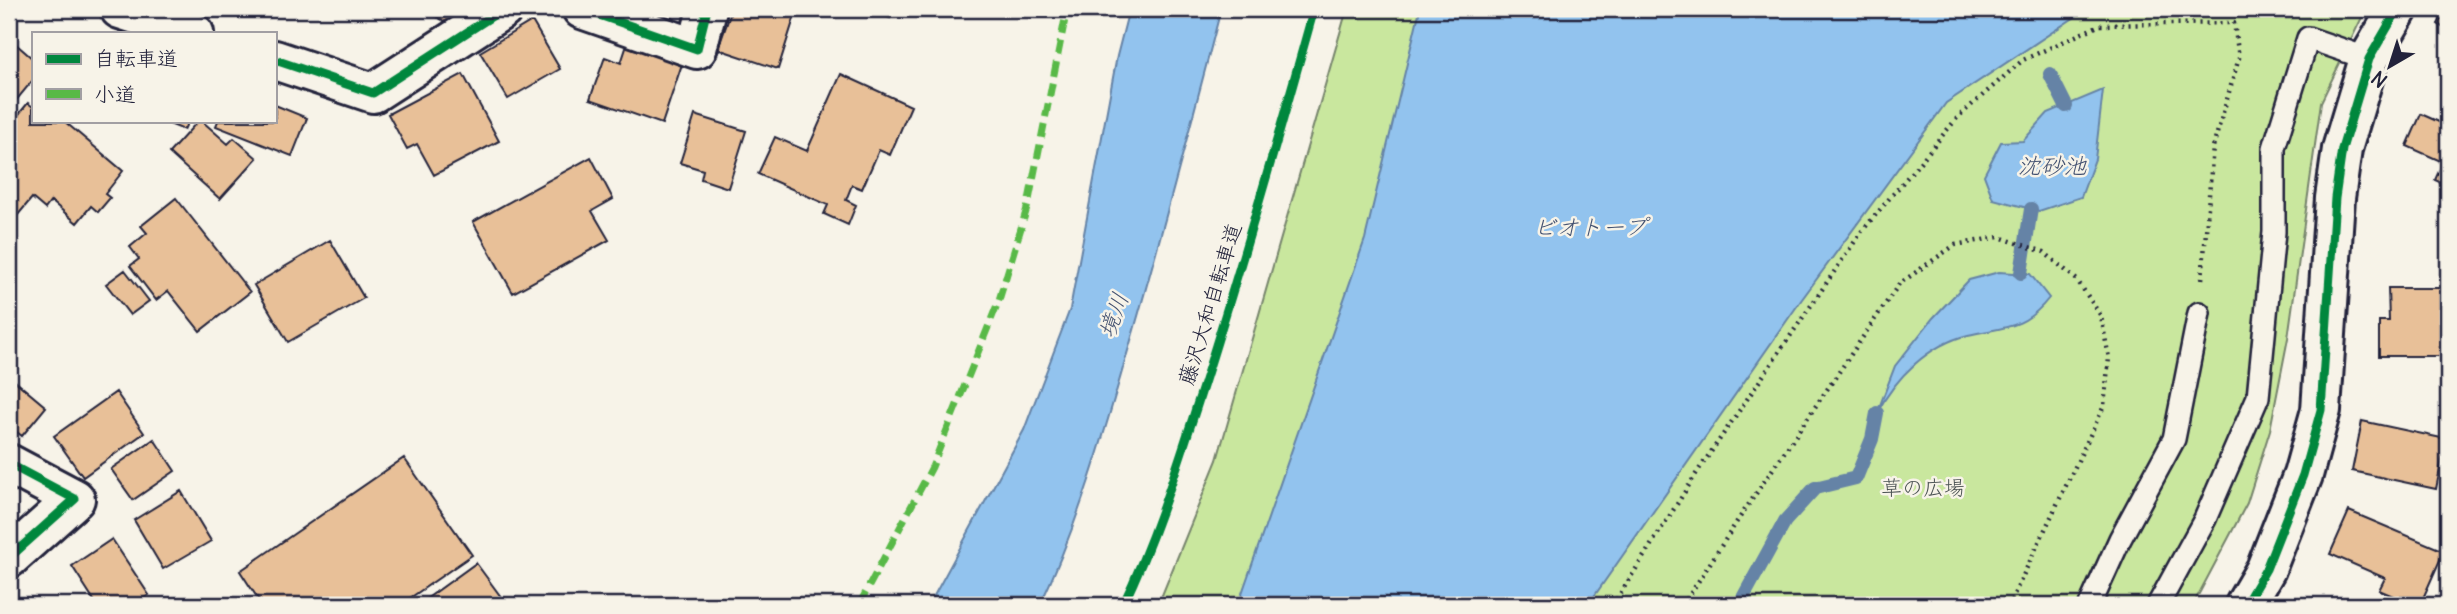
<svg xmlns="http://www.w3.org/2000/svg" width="2457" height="614" viewBox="0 0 2457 614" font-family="Delius,'Klee One',sans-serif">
  <rect width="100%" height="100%" fill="#f7f3e8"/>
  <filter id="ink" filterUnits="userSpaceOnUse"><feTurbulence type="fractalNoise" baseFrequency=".0143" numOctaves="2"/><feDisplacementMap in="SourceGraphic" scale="14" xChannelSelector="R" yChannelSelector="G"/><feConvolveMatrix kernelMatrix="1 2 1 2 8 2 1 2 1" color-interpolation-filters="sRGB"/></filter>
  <g filter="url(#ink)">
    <path fill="#c9e79e" stroke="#76846c" stroke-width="2" d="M1347 9H2366L2321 102 2288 338 2270 430 2247 503 2193 605H1158L1217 460Z"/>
    <path fill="#92c3ee" stroke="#6583a6" stroke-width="2" d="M1129 9H1221C1191 124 1161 239 1127 354 1103 438 1078 525 1040 605H929L1024 430 1070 309 1117 56Z
      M1420 9H2132L2078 15 1946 103 1802 299 1588 605H1238L1365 239Z
      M2103 90 2095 159 2081 197 2039 211 1993 199 1984 175 2001 142 2023 141 2048 113Z
      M1999 272 2030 274 2049 298C2024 330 2004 327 1968 335 1928 345 1896 377 1877 413L1895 366 1933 318 1969 280Z"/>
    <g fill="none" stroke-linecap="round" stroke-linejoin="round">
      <path stroke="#6583a6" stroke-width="14" d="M2050 74 2066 106
        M2021 273 2031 209
        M1739 605 1785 521 1815 488 1856 478 1872 439 1877 413"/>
    </g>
    <path fill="#e8c098" stroke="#22223b" stroke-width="2" d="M178 9H205L201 18Z
      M423 9H454L459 12 451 25Z
      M732 9H797L778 69 718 49Z
      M866 9H894L890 18Z
      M2448 9V31L2438 24Z
      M532 21 560 69 508 99 480 52Z
      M9 38 33 59V80L9 109Z
      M627 45 682 64 662 124 590 99 605 57 621 63Z
      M463 74 499 141 434 175 417 144 407 149 388 114Z
      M841 74 911 106 890 155 879 150 862 189 852 185 846 200 856 205 848 225 824 214 828 205 758 174 775 137 807 151Z
      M28 103 33 107V121H64L123 171 105 194 110 198 98 212 91 206 77 223 51 201 45 209 32 198 17 216 9 208V137L12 133 9 126Z
      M275 105 307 118 292 156 216 126 218 121H275Z
      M2421 114 2448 126V186L2435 180 2443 162 2407 146Z
      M695 115 746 131 728 188 701 179 703 170 680 163Z
      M162 121H188L184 130Z
      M198 121H202L228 144 234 138 257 158 220 199 169 153Z
      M591 157 613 199 592 211 609 240 513 293 473 222Z
      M176 198 250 292 200 331 168 291 156 300 130 266 139 259 130 247 147 233 141 226Z
      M330 240 364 298 288 342 254 285Z
      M125 270 149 301 130 315 106 284Z
      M2388 288H2448V356H2379V321H2389Z
      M9 376 46 407 22 436 9 426Z
      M116 392 144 433 83 477 54 436Z
      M2362 421 2446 439 2436 489 2352 471Z
      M154 439 175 471 133 500 111 469Z
      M404 458 472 555 400 605H262L240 571Z
      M181 491 211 541 163 569 134 520Z
      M2349 511 2444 551 2420 605H2414L2379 590 2385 578 2330 554Z
      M112 539 149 595 132 605H97L72 566Z
      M476 563 507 605H418Z"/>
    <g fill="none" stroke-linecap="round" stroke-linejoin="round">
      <g stroke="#22223b" stroke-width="26">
        <path id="service" d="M2090 605 2120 539 2174 439 2199 313
          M2158 605 2205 519 2258 397 2274 232V148L2308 38 2369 59"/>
      </g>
      <g stroke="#22223b" stroke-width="44">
        <path id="minor" d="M120 9 194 33
          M582 9 697 49 707 9
          M275 60 373 93 503 9
          M9 464 75 499 9 558
          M2245 605 2266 569 2303 475 2321 410 2335 198 2342 149 2369 59 2398 9"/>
      </g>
      <path stroke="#22223b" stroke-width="4.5" stroke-dasharray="2 5" stroke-linecap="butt" d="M1613 605 1698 471 1862 231 1958 117 2023 60 2100 25 2234 23 2239 58 2213 147 2202 280
        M1683 605 1738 520 1899 284 1955 245 1999 237 2044 252 2077 280 2101 316 2109 358 2104 406 2009 605"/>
      <use href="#service" stroke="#f7f3e8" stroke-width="21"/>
      <use href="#minor" stroke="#f7f3e8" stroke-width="38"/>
      <path stroke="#58b947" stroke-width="7" stroke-dasharray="14 7" stroke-linecap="butt" d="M859 605 932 467 999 300 1028 205 1067 9"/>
      <g stroke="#f7f3e8" stroke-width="13">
        <path id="cycleway" d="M582 9 697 49 707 9
          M275 60 373 93 503 9
          M9 464 75 499 9 558
          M1123 605C1155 538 1177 467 1200 396 1241 268 1278 138 1314 9
          M2245 605 2266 569 2303 475 2321 410 2335 198 2342 149 2369 59 2398 9"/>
      </g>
      <use href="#cycleway" stroke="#00873e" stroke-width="9"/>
    </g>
  </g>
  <g text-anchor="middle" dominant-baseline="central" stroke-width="5" stroke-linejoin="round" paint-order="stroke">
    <g font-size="21" fill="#22223b" stroke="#f7f3e8">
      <text transform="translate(1210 304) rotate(-73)">藤沢大和自転車道</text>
    </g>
    <g font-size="21" fill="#4c5354" stroke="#f7f3e8">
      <text x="1923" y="487">草の広場</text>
    </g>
    <g font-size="23" font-style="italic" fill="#445271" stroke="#f7f3e8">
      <text x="2052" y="165">沈砂池</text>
      <text x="1590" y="226">ビオトープ</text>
      <text transform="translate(1113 315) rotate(-70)">境川</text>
    </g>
  </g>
  <rect width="2457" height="614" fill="none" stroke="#f7f3e8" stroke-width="35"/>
  <rect x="18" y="18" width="2422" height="579" fill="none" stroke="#22223b" stroke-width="2.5" filter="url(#ink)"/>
  <rect x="32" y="32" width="245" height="91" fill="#f7f3e8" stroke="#a29fa3" stroke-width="2"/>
  <rect x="46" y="54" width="35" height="10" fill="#00873e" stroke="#a29fa3" stroke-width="2"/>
  <text x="94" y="66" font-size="21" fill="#22223b">自転車道</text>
  <rect x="46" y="89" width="35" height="10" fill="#58b947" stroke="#a29fa3" stroke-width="2"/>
  <text x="94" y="102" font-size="21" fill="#22223b">小道</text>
  <g transform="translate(2390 66) rotate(219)" stroke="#f7f3e8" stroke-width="5" paint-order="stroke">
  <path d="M0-5L12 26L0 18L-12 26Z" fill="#22223b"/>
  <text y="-10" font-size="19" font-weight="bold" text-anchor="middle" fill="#22223b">N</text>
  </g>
</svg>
